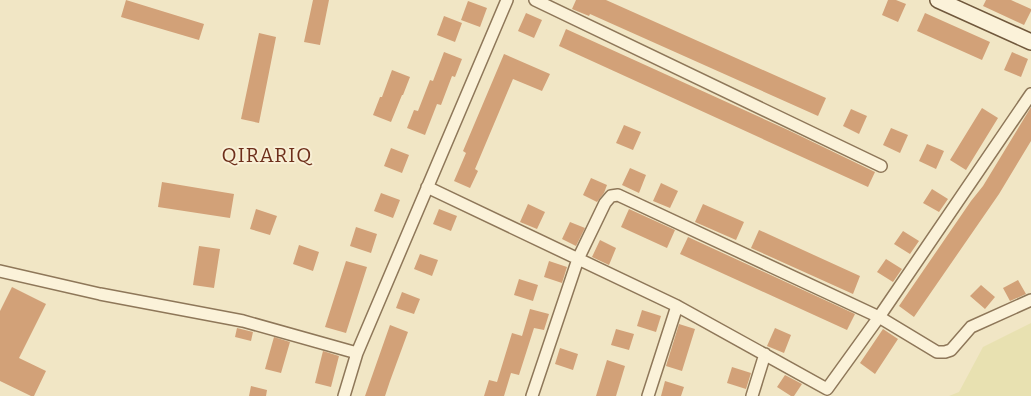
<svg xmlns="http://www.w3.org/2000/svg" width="1031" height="396" viewBox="0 0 1031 396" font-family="Bitter,serif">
  <rect width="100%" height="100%" fill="#f1e6c5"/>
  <path fill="#e8e1b1" d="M1031 323V396H949L959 392 983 347Z"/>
  <path fill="#d2a178" d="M126 0 204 24 199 40 121 17Z
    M313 0H329L320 45 304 42Z
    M576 0H606L826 98 818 116 590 14 589 16 572 9Z
    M888 0H896L906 4 898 22 882 15Z
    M986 0H1011L1031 9V11L1024 25 983 6Z
    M468 1 487 8 480 27 461 20Z
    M526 13 542 20 534 38 518 31Z
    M925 13 990 42 982 60 917 31Z
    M444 16 462 23 455 42 437 35Z
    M566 29 788 130 875 172 868 187 559 46Z
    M259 33 276 37 259 123 241 119Z
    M444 52 462 59 455 77 452 76 441 105 437 104 425 135 407 128 414 110 418 111 430 80 433 81Z
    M1012 52 1028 59 1021 77 1004 70Z
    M504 54 550 74 542 91 513 79 475 169 478 171 470 188 454 181 466 153 463 151Z
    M392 70 410 77 403 95H402L391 122 373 115 380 97H382Z
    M1031 107V141L999 194 914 317 899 306 971 201 983 186Z
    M982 108 998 118 966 170 950 160Z
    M851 109 867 116 859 134 843 126Z
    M624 125 641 132 633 150 616 143Z
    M891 128 908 135 900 153 883 145Z
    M927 144 944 151 936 169 919 161Z
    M391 148 409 155 402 173 384 166Z
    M630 168 646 175 639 193 622 185Z
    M591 178 607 185 604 193 597 202 583 195Z
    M162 182 234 194 230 218 158 207Z
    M661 183 678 191 670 208 653 201Z
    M932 189 948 199 939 212 923 203Z
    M381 193 400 200 393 218 374 211Z
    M528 204 545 212 537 229 520 222Z
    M703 204 744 222 736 240 695 222Z
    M256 209 277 216 270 235 250 229Z
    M439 209 457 216 451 231 433 224Z
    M629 209 675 230 667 248 621 227Z
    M570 222 585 228 576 246 562 239Z
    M356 227 377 234 371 253 350 246Z
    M759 230 860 276 853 294 751 248Z
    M903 231 919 241 910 254 894 244Z
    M688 237 855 314 847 330 680 254Z
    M600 240 616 248 609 265 592 257Z
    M299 245 319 252 313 271 293 264Z
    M199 246 220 249 214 288 193 285Z
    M420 254 438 260 432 276 414 269Z
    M886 259 902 269 893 282 877 272Z
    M346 261 367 267 346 333 325 327Z
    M549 261 567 267 562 283 544 277Z
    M519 279 538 285 533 301 514 295Z
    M1018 280 1026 294 1010 301 1003 288Z
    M981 285 995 297 985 309 970 296Z
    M12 287 46 304 19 358 46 371 34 396H31L0 381V311Z
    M402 292 420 299 414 314 396 308Z
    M530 309 549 314 544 330 534 328 519 375 511 373 504 396H484L489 380 497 382 512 333 522 336Z
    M642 310 661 316 656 332 637 326Z
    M679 324 695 329 682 371 666 366Z
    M390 325 408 332 390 381 385 396H365Z
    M237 328 253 332 251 341 235 337Z
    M775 328 791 335 784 353 767 346Z
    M616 329 634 334 629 350 611 345Z
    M883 329 898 339 875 374 860 363Z
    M274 337 290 342 281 373 265 369Z
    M560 348 578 354 573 370 555 364Z
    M323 351 339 356 331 387 315 383Z
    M607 360 625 366 616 396H596Z
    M732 367 751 373 746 389 727 383Z
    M785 375 802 384 794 396H791L777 387Z
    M665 381 684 387 681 396H661Z
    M251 386 267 390 266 396H249Z"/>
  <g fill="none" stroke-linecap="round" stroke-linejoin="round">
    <g stroke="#8e7759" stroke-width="14">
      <path id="street" d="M535 0 881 166
        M427 187 677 306 827 389 879 317 1031 94
        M0 271 100 294 243 321 357 353
        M344 396 357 353 507 0
        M532 396 578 259 605 203 611 196 618 195 879 317 937 352H945L951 350 971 327 1031 300
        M648 396 677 306
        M752 396 765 354"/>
    </g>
    <g stroke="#70583c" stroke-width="18">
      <path id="secondary" d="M938 0 1031 42"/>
    </g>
    <use href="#street" stroke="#fbf2d9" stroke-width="11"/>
    <use href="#secondary" stroke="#fbf2d9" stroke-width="15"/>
  </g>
  <g text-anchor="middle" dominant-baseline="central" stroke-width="4" stroke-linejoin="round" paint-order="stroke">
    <g font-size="20" letter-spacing="1" fill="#6d2e1a" stroke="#f8efd5">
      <text x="267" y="155">QIRARIQ</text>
    </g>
  </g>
</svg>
